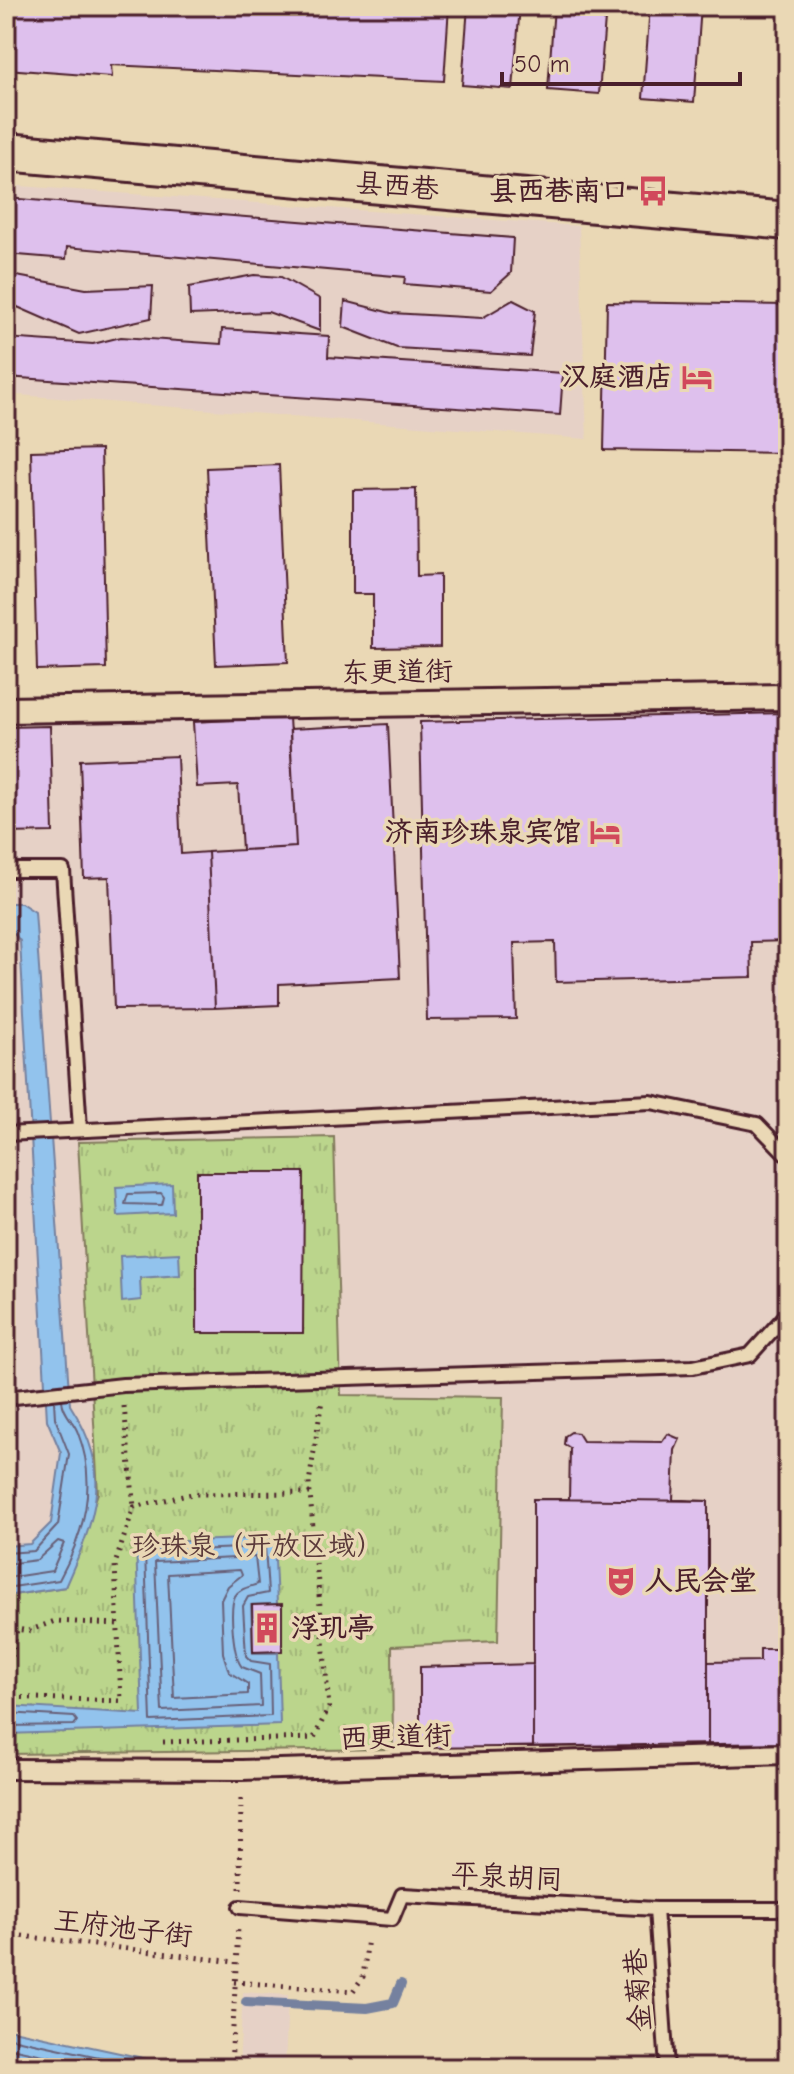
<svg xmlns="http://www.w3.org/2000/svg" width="794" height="2074" viewBox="0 0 794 2074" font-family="'Comic Neue','LXGW WenKai TC',sans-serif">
  <defs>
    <pattern id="grass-tufts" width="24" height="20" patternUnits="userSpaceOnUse" patternTransform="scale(2)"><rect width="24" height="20" fill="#bbd58c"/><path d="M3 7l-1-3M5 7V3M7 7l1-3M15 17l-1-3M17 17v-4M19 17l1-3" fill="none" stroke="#a2b679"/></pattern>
  </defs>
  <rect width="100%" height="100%" fill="#ead8b5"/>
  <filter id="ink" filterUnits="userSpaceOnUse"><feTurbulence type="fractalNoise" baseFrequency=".0125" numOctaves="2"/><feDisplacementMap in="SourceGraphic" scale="16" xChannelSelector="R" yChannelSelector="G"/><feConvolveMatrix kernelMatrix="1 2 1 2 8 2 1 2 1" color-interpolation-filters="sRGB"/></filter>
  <g filter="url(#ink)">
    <path fill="#e6d1c6" d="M6 185 579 226 587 439 6 394Z
      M421 708 788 710V1743L6 1754V721Z
      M243 1992 288 1995 285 2068H239Z"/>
    <path fill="url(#grass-tufts)" stroke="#827a5c" stroke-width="2" d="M334 1137 341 1395 503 1397 498 1641 392 1646 393 1749 6 1754V1596L65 1587 98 1493 78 1142Z"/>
    <path fill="#92c3ed" stroke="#75819f" stroke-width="2" d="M6 903H21L35 912 70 1405C115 1474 95 1519 65 1587L6 1596V1546L30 1544 51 1523 61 1453 47 1420 20 941 6 924Z
      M172 1184 173 1213 118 1216 116 1187Z
      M179 1253 180 1275 140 1278 141 1300 122 1302 120 1256Z
      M274 1538 277 1604 251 1605 253 1653H278L280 1725 6 1734 8 1706 142 1714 136 1543Z
      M8 2029 171 2064V2068H6Z"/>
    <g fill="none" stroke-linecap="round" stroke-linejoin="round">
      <path stroke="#676179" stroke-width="2" d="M161 1193 164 1197 162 1205 125 1204 128 1194Z
        M265 1547 268 1593 248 1597 243 1606 246 1656 251 1661 270 1664 271 1716 151 1721 145 1552Z
        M6 1553 34 1551 58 1525 69 1454 55 1418 54 1401
        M255 1557 258 1584C250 1587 240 1588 235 1596 229 1608 233 1657 242 1667L260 1674 261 1706 162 1711 155 1562Z
        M6 1564 37 1560 58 1541 64 1543 52 1571 6 1578
        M240 1570 242 1575 228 1586 221 1600 223 1653 229 1672 248 1684V1694L174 1698 168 1574Z
        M6 1588 59 1580C84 1534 98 1484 78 1433 74 1421 63 1414 62 1400
        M6 1713 74 1717 77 1721 74 1725 6 1726
        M6 2037 150 2068
        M6 2047 103 2068"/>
      <path stroke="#75819f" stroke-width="10" d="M246 2002 367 2008 393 2003 401 1984"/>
    </g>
    <path fill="#dec0ed" stroke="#4a1f2b" stroke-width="2" d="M6 6H449L444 81 111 65 112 77 6 69Z
      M468 6H520L513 89 462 85Z
      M554 6H606L599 94 548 90Z
      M650 6H701L694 102 643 98Z
      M6 198 513 238 511 273 491 291 404 284 405 277 67 247 66 259 6 254Z
      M6 274 86 289 153 286 151 318 79 334 6 302Z
      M254 275 281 277 320 299V331L268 312 190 315 189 287Z
      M513 300 535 311 530 356 397 348 343 327 345 301 391 313 482 318Z
      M607 302 788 305V453L604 450Z
      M222 329 329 336 328 357 563 373 560 415 6 377V338L93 344 121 337 221 344Z
      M101 449 106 668 37 670 31 451Z
      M279 465 288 662 216 665 207 468Z
      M416 489 417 576 440 575V647L373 648V594H353V490Z
      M788 713V1008L787 941 751 942 752 977 556 982 555 942 514 943 516 1019 427 1020 420 722Z
      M289 717 296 847 242 850 238 785 197 787 193 722Z
      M388 724 400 978 279 984V1005L215 1008 208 852 296 847 290 729Z
      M50 726 53 832 6 833V727Z
      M177 756 181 854 208 852 215 1008 114 1009 109 877 84 878 80 760Z
      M6 969 14 1107H6Z
      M197 1172H304L303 1333H197Z
      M571 1432 578 1433 583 1441 662 1442 668 1434 680 1439 675 1450 673 1500 708 1501V1662L760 1661V1649H788V1743L420 1748V1667L533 1664V1499H569L570 1448 564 1444 565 1436Z
      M533 1499 708 1501V1745L533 1747Z
      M282 1604V1651L253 1652 252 1605Z"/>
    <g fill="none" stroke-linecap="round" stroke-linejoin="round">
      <g stroke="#4a1f2b" stroke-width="18">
        <path id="service" d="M6 870H63L80 1129
          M6 1134 651 1102 757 1124 788 1156
          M6 1398 123 1385 693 1367 750 1355 788 1313
          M240 1907 392 1919 402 1895 656 1909H788
          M656 1909 667 2068"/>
      </g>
      <g stroke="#4a1f2b" stroke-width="24">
        <path id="pedestrian" d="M6 1769 242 1770 788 1754"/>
      </g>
      <g stroke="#4a1f2b" stroke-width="30">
        <path id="minor" d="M6 710 788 697"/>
      </g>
      <g stroke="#4a1f2b" stroke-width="42">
        <path id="secondary" d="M6 152 788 221"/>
      </g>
      <path stroke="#4a1f2b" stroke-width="5" stroke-dasharray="2 6" stroke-linecap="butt" d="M124 1406 134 1507
        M6 1688 17 1629 28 1631 55 1621 118 1624
        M6 1697 121 1701 115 1564 134 1507 192 1494 310 1493
        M163 1742 314 1738 329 1707 309 1483 322 1400
        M240 1889 241 1795
        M6 1934 234 1962
        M234 1982 353 1991 363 1977 368 1938
        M231 2068 238 1927"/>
      <use href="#service" stroke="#ead8b5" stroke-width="12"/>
      <use href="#pedestrian" stroke="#ead8b5" stroke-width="18"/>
      <use href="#minor" stroke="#ead8b5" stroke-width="24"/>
      <use href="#secondary" stroke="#ead8b5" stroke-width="36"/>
    </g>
  </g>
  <defs>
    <g id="bus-bare" transform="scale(2.4)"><path d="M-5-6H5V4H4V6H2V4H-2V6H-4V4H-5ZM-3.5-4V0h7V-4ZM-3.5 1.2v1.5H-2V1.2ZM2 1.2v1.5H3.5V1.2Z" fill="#d1495b" stroke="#ead8b5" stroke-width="2.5" paint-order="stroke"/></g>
    <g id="hotel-bare" transform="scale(2.4)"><path d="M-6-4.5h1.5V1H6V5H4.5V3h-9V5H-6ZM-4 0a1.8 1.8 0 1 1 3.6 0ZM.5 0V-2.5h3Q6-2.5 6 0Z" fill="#d1495b" stroke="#ead8b5" stroke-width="2.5" paint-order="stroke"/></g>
    <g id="theatre-bare" transform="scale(2.4)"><path d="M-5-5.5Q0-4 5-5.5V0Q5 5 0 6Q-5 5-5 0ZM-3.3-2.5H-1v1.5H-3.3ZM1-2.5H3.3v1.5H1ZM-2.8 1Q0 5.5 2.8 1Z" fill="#d1495b" stroke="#ead8b5" stroke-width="2.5" paint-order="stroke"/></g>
    <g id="building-bare" transform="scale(2.4)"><path d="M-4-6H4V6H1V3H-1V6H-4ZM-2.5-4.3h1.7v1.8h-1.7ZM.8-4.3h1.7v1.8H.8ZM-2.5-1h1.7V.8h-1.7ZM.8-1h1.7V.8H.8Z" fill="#d1495b" stroke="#ead8b5" stroke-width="2.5" paint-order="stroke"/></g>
  </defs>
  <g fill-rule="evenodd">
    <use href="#bus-bare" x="653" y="191"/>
    <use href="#hotel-bare" x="697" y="377"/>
    <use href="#hotel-bare" x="605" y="832"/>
    <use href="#theatre-bare" x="621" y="1581"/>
    <use href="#building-bare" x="267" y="1628"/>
  </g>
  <g text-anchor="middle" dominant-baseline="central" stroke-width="7" stroke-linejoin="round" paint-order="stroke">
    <g font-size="28" fill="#4a1f2b" stroke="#ead8b5">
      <text transform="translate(397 186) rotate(5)">县西巷</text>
      <text transform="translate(397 672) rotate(-1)">东更道街</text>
      <text transform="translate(396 1737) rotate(-2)">西更道街</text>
      <text transform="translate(507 1877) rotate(3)">平泉胡同</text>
      <text transform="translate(123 1928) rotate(7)">王府池子街</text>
      <text transform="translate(638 1990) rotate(-94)">金菊巷</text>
    </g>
    <g font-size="28" font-weight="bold" fill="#4a1f2b" stroke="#ead8b5" text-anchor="end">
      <text x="629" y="191">县西巷南口</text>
      <text x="673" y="377">汉庭酒店</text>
      <text x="581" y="832">济南珍珠泉宾馆</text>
      <text x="645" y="1581" text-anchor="start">人民会堂</text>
      <text x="291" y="1628" text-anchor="start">浮玑亭</text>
    </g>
    <g font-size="28" fill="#5b3a3a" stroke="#ead8b5">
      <text x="258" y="1546">珍珠泉（开放区域）</text>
    </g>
  </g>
  <rect width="794" height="2074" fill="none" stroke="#ead8b5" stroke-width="32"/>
  <rect x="16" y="16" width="762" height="2042" fill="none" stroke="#4a1f2b" stroke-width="3" filter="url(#ink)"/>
  <path d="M502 72v12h238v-12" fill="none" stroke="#4a1f2b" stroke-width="4"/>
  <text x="514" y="72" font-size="24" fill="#4a1f2b" stroke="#ead8b5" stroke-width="6" paint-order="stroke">50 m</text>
</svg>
